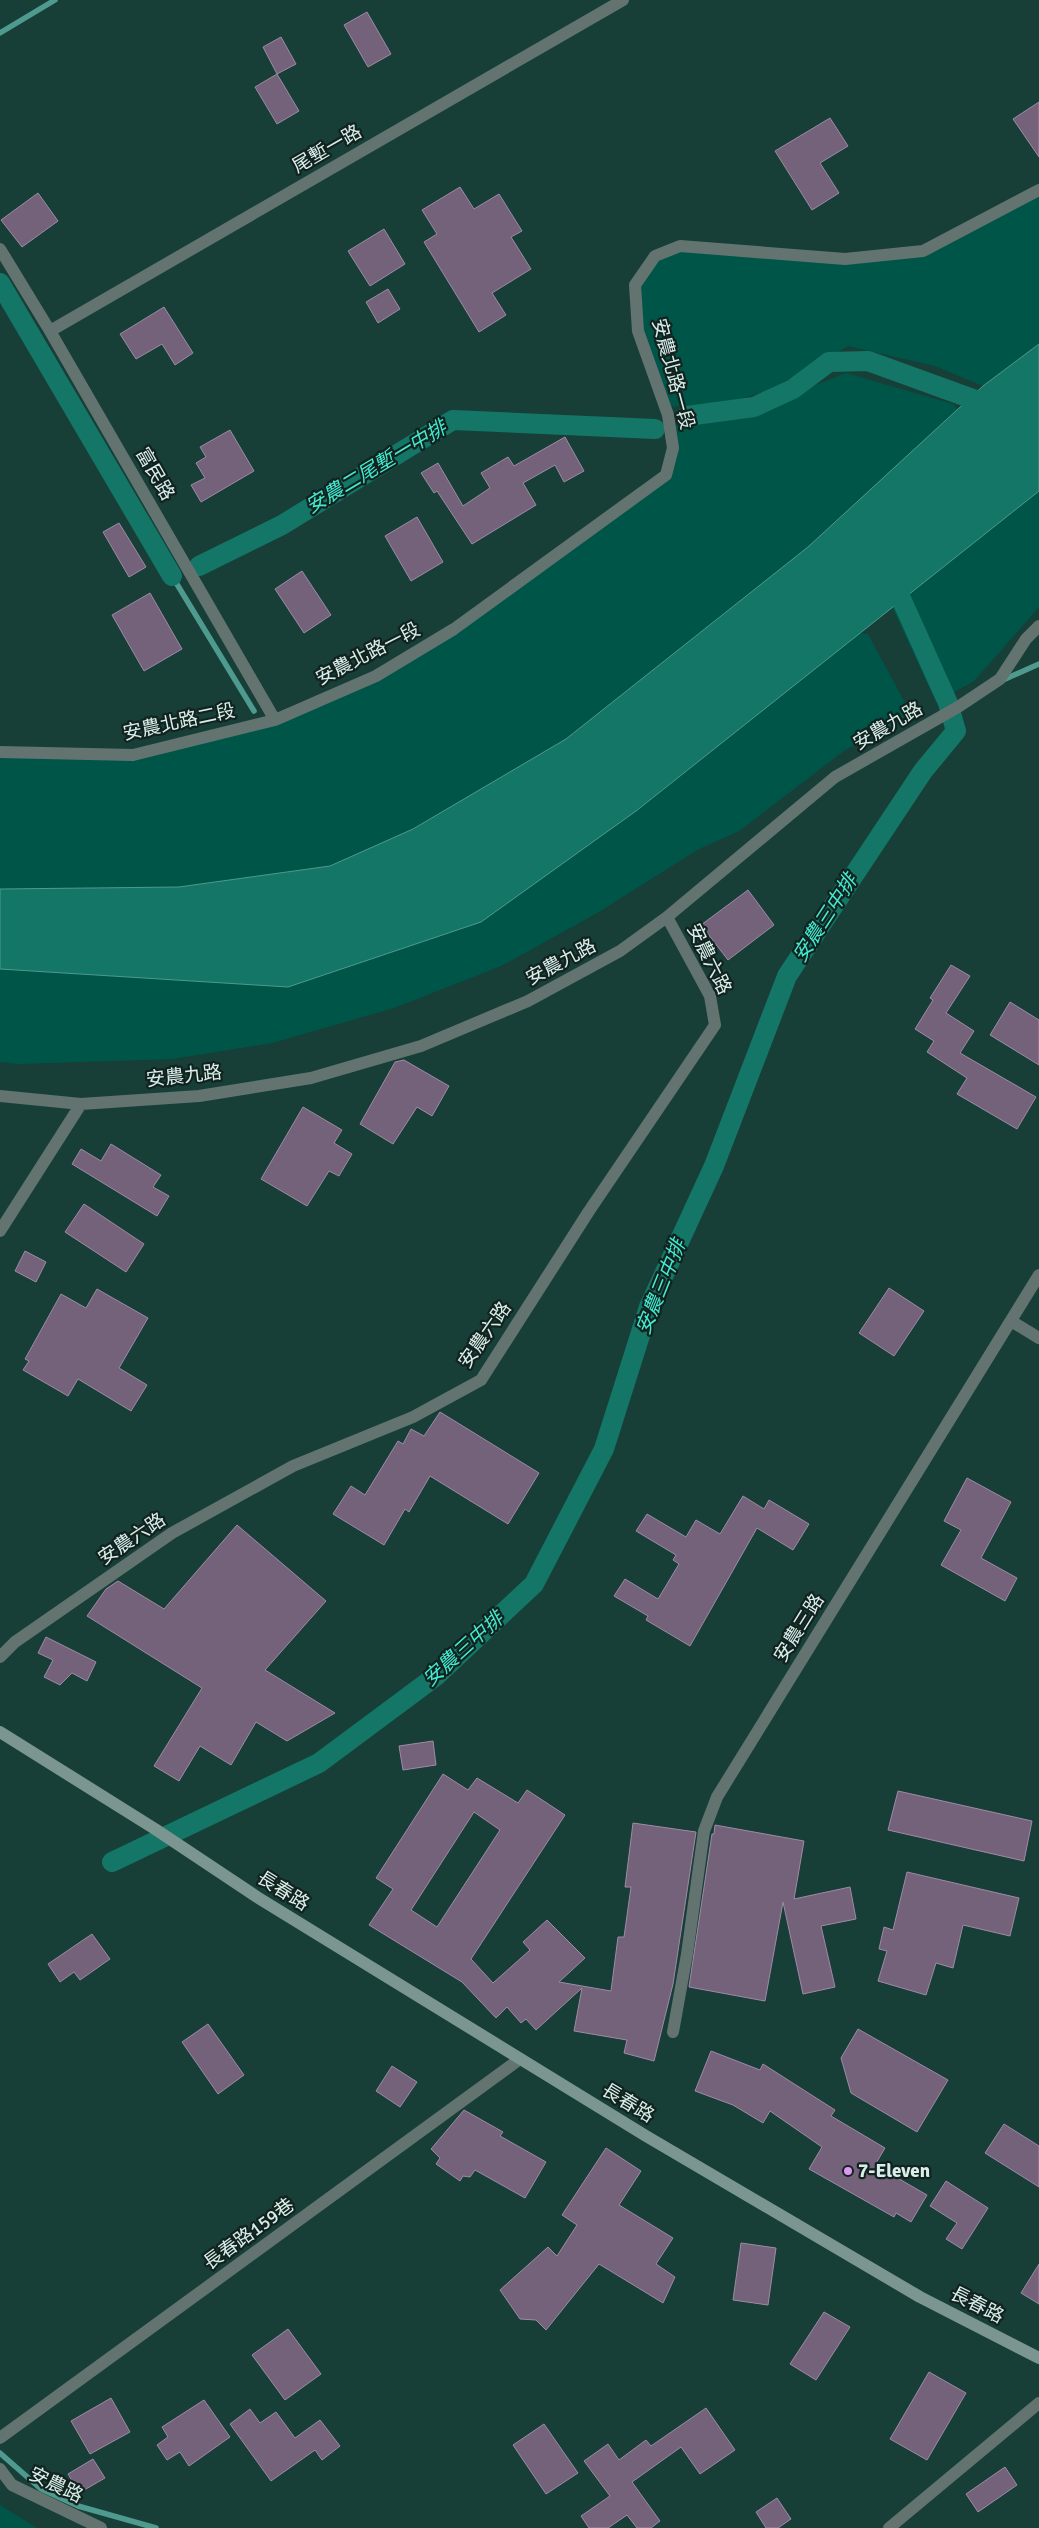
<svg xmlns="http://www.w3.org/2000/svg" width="1039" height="2528" viewBox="0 0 1039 2528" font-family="Signika,'Noto Sans TC',sans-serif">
  <rect width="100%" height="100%" fill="#173f38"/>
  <path fill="#005549" d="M1039 190V344L983 386 935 366 848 346 772 389 728 403 666 407 638 331 635 285 655 256 680 246 845 259 923 251Z
    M846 373 953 404 958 410 808 547 566 739 413 830 331 866 179 887 0 889V752L133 755 275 720 376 676 666 475 670 427 727 420 780 405 806 389Z
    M1039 489V607L974 681 936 702 892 607Z
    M859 633 868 634 912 716 845 750 739 831 697 850 599 912 501 966 394 1008 272 1043 172 1059 18 1064 0 1062V969L288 987 481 922 636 811Z
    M0 2505 37 2528H0Z"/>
  <path fill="#147667" stroke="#4f9a8e" d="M1039 344V491L636 811 481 922 288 987 0 969V889L179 887 330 866 413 829 566 739 808 547 983 386Z"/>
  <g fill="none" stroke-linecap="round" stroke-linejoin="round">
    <path stroke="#4f9a8e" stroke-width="5.5" d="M0 33 55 0
      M172 576 254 711
      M1003 680 1039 664
      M0 2453 41 2489 78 2506 156 2528"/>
    <path stroke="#147667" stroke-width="20" d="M0 283 172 576
      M687 416 754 407 793 389 829 362 868 361 981 402 996 400
      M199 566 282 525 453 420 655 429
      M112 1862 319 1763 436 1676 534 1584 604 1449 649 1307 714 1166 787 976 923 771 956 731 948 703 890 574"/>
  </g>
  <path fill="#74617a" stroke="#9f8aa6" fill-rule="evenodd" d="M367 12 391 54 368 67 344 25Z
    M281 37 296 64 277 74 263 47Z
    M277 74 299 111 277 124 255 87Z
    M1039 102V157L1013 119Z
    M830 118 848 146 820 163 839 193 812 210 775 151Z
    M460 187 474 209 499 194 522 231 511 237 531 269 492 293 506 315 479 332 424 242 437 234 422 210Z
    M38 193 58 221 22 247 1 220Z
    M384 229 405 264 370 286 348 251Z
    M388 289 400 309 378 323 366 302Z
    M164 307 193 353 175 365 162 344 136 359 120 334Z
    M230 430 254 471 201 502 191 485 205 478 196 463 206 457 200 447Z
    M565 437 584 471 564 482 555 465 523 483 536 505 472 544 437 491 434 493 421 473 438 463 463 506 490 488 481 473 508 457 514 466Z
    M417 517 443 562 411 581 385 536Z
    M119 523 146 567 129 577 103 532Z
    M302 571 331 615 304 633 275 589Z
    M150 593 182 649 144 671 112 615Z
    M748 890 774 925 728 960 701 925Z
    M951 965 970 976 946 1013 974 1031 960 1053 1036 1097 1017 1129 957 1094 967 1078 927 1052 934 1041 915 1029 933 1000 930 998Z
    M1010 1002 1039 1020V1065L990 1035Z
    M404 1060 449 1086 432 1116 417 1107 393 1144 360 1124 395 1062Z
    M303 1107 342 1130 334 1143 352 1154 339 1176 329 1171 307 1206 261 1179Z
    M111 1144 161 1175 153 1187 169 1196 157 1216 72 1164 81 1149 101 1161Z
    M84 1204 144 1244 126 1272 65 1232Z
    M25 1251 46 1262 36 1282 15 1271Z
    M889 1288 924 1311 894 1356 859 1333Z
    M97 1289 148 1318 119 1368 147 1385 131 1411 78 1379 68 1396 23 1370 29 1361 25 1359 61 1294 86 1308Z
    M440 1412 539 1473 508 1524 430 1476 409 1512 405 1509 384 1545 333 1514 351 1486 365 1495 398 1441 403 1444 411 1429 424 1436Z
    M967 1478 1011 1502 981 1558 1017 1578 1005 1601 941 1565 961 1530 944 1521Z
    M743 1496 764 1509 769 1500 809 1524 793 1550 757 1528 690 1646 646 1620 648 1616 614 1596 625 1579 658 1599 679 1564 673 1560 676 1555 636 1531 647 1514 686 1537 696 1520 720 1534Z
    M237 1525 326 1601 265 1670 335 1713 287 1741 256 1722 231 1765 200 1746 179 1781 154 1766 202 1688 87 1616 106 1589 118 1581 164 1609Z
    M46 1637 96 1662 87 1681 72 1673 60 1685 44 1677 53 1660 38 1653Z
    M433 1741 436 1765 403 1770 399 1746Z
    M443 1774 468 1790 477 1778 518 1803 527 1790 565 1815 471 1959 493 1983 530 1950 523 1942 547 1920 585 1958 559 1982 611 1991 618 1937H624L631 1887H625L633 1823 696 1832 673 1984 654 2061 624 2053 627 2040 574 2031 582 1988 536 2030 526 2019 521 2023 507 2007 496 2018 462 1982 369 1925 393 1889 376 1878ZM474 1812 500 1830 437 1927 411 1910Z
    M898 1791 1032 1821 1024 1861 888 1830Z
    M715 1825 804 1841 794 1899 850 1887 856 1919 821 1926 835 1987 803 1994 783 1902 765 2001 689 1987 712 1834H714Z
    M907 1872 1019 1898 1010 1936 963 1925 953 1968 936 1963 926 1995 878 1981 887 1951 879 1949 884 1927 893 1930Z
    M92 1934 110 1959 80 1980 74 1972 60 1982 48 1964Z
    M208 2024 244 2075 218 2094 182 2042Z
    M858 2029 948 2080 917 2132 851 2093 841 2058Z
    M711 2051 760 2070 763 2064 835 2110 831 2116 885 2148 875 2165 927 2195 911 2222 896 2213 894 2217 809 2169 822 2147 770 2111 763 2123 733 2105 695 2091Z
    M392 2066 417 2082 400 2107 376 2091Z
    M464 2110 503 2132 500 2136 546 2162 525 2198 475 2170 470 2177 463 2176 460 2181 436 2164 440 2158 431 2149Z
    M1004 2124 1039 2146V2187L985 2153Z
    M606 2148 641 2171 619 2205 673 2238 656 2264 675 2277 663 2303 599 2264 546 2330 536 2320 520 2319 500 2290 548 2247 557 2256 577 2225 562 2215Z
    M946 2181 988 2208 962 2249 946 2239 957 2223 930 2206Z
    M741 2243 776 2248 768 2305 733 2300Z
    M1039 2264V2304L1021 2293Z
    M824 2312 850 2327 816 2380 790 2364Z
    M288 2329 321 2374 285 2400 252 2355Z
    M929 2372 966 2393 927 2460 890 2439Z
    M111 2398 130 2432 90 2454 71 2421Z
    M204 2400 230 2437 189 2466 180 2452 167 2460 157 2445 168 2437 162 2427Z
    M706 2408 735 2450 700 2474 681 2447 632 2482 660 2521 651 2528H637L627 2515 608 2528H589L581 2516 610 2496 584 2461 608 2444 619 2460 646 2440 651 2446Z
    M250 2409 260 2423 276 2412 295 2438 320 2420 340 2446 322 2460 315 2450 271 2481 230 2424Z
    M544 2424 578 2473 546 2494 513 2445Z
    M93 2459 105 2478 79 2493 68 2474Z
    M1005 2467 1017 2485 978 2512 966 2494Z
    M777 2498 791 2519 778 2528H766L756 2512Z"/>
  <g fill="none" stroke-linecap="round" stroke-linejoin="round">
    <path stroke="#637470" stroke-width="12" d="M0 249 50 331 275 720
      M50 331 623 0
      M0 752 133 755 275 720 376 676 454 629 666 475 673 448 668 415 638 331 635 285 655 256 680 246 845 259 923 251 1039 190
      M0 1096 81 1104 199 1096 311 1078 421 1046 528 1001 620 951 667 917 835 777 958 707 1000 679 1026 639 1039 626
      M0 1231 81 1104
      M1011 1321 1039 1338
      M0 1657 15 1642 172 1533 293 1466 413 1417 481 1380 589 1211 715 1025 710 996 667 917
      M673 2032 687 1954 704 1831 717 1797 1039 1275
      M0 2438 520 2059
      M0 2469 12 2485 101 2528
      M889 2528 1039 2403"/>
    <path stroke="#7b9690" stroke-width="12" d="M0 1732 155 1829 257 1897 646 2136 920 2297 1039 2358"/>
  </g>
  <circle fill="#de98f3" stroke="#11221f" stroke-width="2" cx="848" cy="2171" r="5"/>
  <g text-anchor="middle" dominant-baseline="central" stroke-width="4.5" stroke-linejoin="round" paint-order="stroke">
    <g font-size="19" fill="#d9eee9" stroke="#11221f">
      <text transform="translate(327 149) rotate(-30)">尾塹一路</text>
      <text transform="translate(673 374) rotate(75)">安農北路一段</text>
      <text transform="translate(155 474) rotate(60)">富民路</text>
      <text transform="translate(368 654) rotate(-27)">安農北路一段</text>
      <text transform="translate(179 722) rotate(-12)">安農北路二段</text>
      <text transform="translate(888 726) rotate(-30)">安農九路</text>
      <text transform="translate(709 959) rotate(64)">安農六路</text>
      <text transform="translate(561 962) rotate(-28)">安農九路</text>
      <text transform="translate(184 1076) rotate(-6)">安農九路</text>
      <text transform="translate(485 1335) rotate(-55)">安農六路</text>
      <text transform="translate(132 1539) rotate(-34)">安農六路</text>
      <text transform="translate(799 1628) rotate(-58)">安農三路</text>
      <text transform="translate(283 1891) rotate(32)">長春路</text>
      <text transform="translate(628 2103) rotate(31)">長春路</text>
      <text transform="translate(249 2234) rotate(-36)">長春路159巷</text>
      <text transform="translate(977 2305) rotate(27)">長春路</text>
      <text transform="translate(56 2485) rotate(26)">安農路</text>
    </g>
    <g font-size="19" font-weight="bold" fill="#d9eee9" stroke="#11221f" text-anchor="start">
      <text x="858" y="2171">7-Eleven</text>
    </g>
    <g font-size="20" font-style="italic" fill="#42ead0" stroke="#11221f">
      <text transform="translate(376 467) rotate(-31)">安農二尾塹一中排</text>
      <text transform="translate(825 918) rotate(-57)">安農三中排</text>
      <text transform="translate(661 1287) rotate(-68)">安農三中排</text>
      <text transform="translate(463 1649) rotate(-42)">安農三中排</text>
    </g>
  </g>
</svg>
